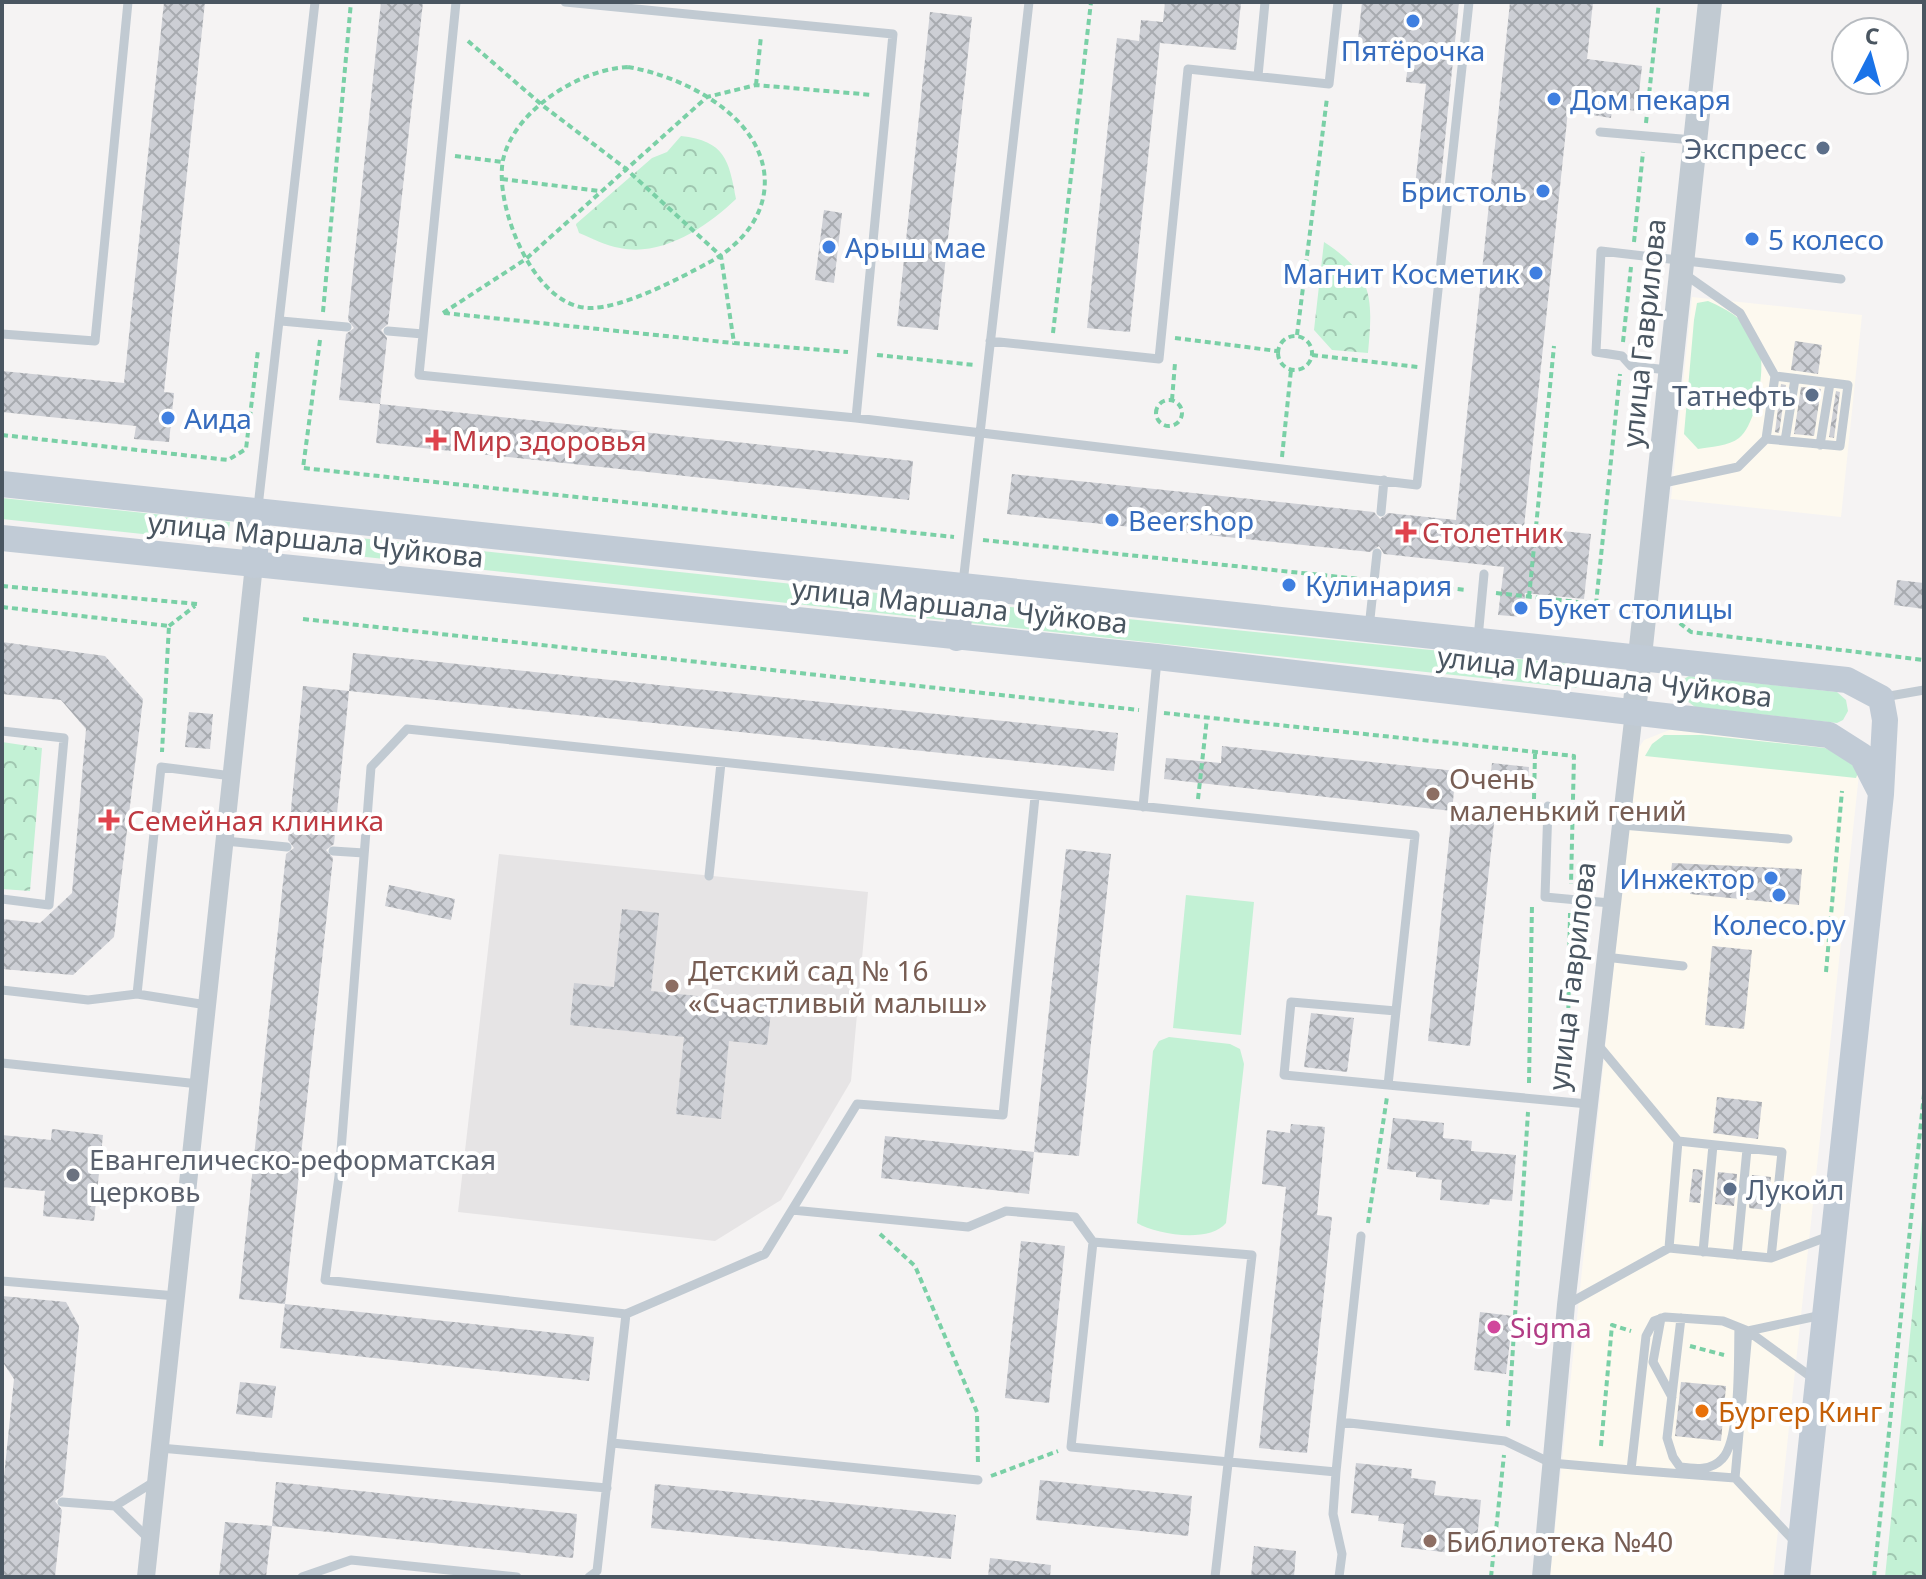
<svg xmlns="http://www.w3.org/2000/svg" width="1926" height="1579" viewBox="0 0 1926 1579" font-family="'Noto Sans',sans-serif">
  <defs>
    <pattern id="park-crowns" width="20" height="18" patternUnits="userSpaceOnUse" patternTransform="scale(2)"><rect width="20" height="18" fill="#c3f1d5"/><path d="M2 6a3 3 0 1 1 6 0M12 15a3 3 0 1 1 6 0" fill="none" stroke="#a0c6b0"/></pattern>
    <pattern id="building-cross-hatch" width="8" height="8" patternUnits="userSpaceOnUse" patternTransform="scale(2)"><rect width="8" height="8" fill="#cdcfd5"/><path d="M0 0l8 8M0 8l8-8" fill="none" stroke="#a8abb0"/></pattern>
  </defs>
  <rect width="100%" height="100%" fill="#f5f3f3"/>
  <path fill="#fdf9ef" d="M1692 297 1862 315 1841 517 1671 499Z
    M1672 729 1830 747 1859 774 1773 1577H1550L1636 752 1644 740Z"/>
  <path fill="#e6e4e5" d="M499 854 868 892 851 1081 781 1200 715 1241 458 1212Z"/>
  <path fill="#c3f1d5" d="M1708 301C1729 310 1749 322 1758 344 1767 364 1757 424 1739 438 1729 446 1710 447 1698 449L1684 434 1694 320 1697 303Z
    M2 498 230 522 227 543 2 519Z
    M294 531 944 600 949 610 943 620 293 549 290 539Z
    M971 603 1578 665 1583 678 1576 688 970 623Z
    M1689 676 1837 692 1846 700 1848 711 1843 720 1837 723 1695 707 1681 696 1682 680Z
    M1664 735H1702L1825 748 1848 759 1858 773 1856 778 1645 756 1652 744Z
    M1186 895 1254 902 1241 1035 1173 1028Z
    M1169 1037 1230 1044 1240 1049 1244 1064 1226 1223C1210 1243 1157 1235 1137 1223L1153 1051 1159 1041Z"/>
  <path fill="url(#park-crowns)" d="M681 136C725 141 729 160 736 199 707 227 662 257 620 248 606 246 592 238 579 233L576 224 652 158 667 152Z
    M1324 242C1374 275 1373 298 1368 353L1332 350 1314 330Z
    M2 742 42 748 30 891 2 889Z
    M1924 1200V1577H1885Z"/>
  <path fill="url(#building-cross-hatch)" d="M164 2H205L164 392 174 393 169 442 134 439 136 426 2 412V371L124 383Z
    M381 2H423L388 324 381 330 387 338 380 404 339 400 346 334 354 328 348 320Z
    M1165 2 1241 3 1236 50 1160 43 1130 332 1087 328 1117 38 1139 41 1141 20 1163 22Z
    M1362 2H1459L1440 188 1415 186 1426 84 1406 82 1408 63 1356 58Z
    M1510 2H1593L1587 59 1642 66 1637 111 1612 108 1611 118 1568 111 1524 527 1591 534 1584 599 1525 593 1523 617 1498 615 1504 567 1384 554 1379 546 1370 552 1007 514 1012 474 1374 512 1380 519 1388 513 1456 520Z
    M930 12 972 17 938 330 897 326Z
    M824 210 842 213 834 283 815 280Z
    M1795 341 1822 345 1818 374 1791 370Z
    M1781 384 1786 385 1779 433 1775 432Z
    M1801 387 1821 389 1814 436 1794 434Z
    M1836 391 1840 392 1834 438 1829 437Z
    M380 404 913 461 909 500 376 443Z
    M1897 580 1924 583V609L1894 605Z
    M2 642 105 656 143 699 114 937 73 975 2 969V919L40 923 72 893 86 729 61 700 2 694Z
    M353 653 1118 733 1114 771 349 691Z
    M303 686 349 691 334 844 326 850 333 858 285 1304 239 1299 286 854 294 848 288 840Z
    M189 712 213 714 210 749 185 747Z
    M1222 746 1456 771 1452 811 1164 779 1166 758 1221 763Z
    M1492 763 1529 767 1527 792 1489 789Z
    M1452 811 1495 814 1470 1046 1428 1041Z
    M1066 849 1111 854 1079 1156 1034 1152Z
    M1672 863 1802 869 1799 905 1690 894 1691 885 1670 883Z
    M389 885 455 899 451 920 385 906Z
    M622 909 659 913 651 991 772 1004 767 1045 729 1041 721 1119 676 1114 684 1037 570 1025 574 983 614 987Z
    M1712 946 1752 950 1744 1029 1705 1025Z
    M1311 1013 1354 1018 1347 1072 1304 1067Z
    M1717 1097 1762 1102 1758 1139 1713 1133Z
    M1393 1118 1444 1123 1443 1138 1472 1141 1471 1151 1516 1155 1512 1201 1490 1199 1489 1205 1440 1200 1442 1180 1416 1177V1172L1387 1169Z
    M1291 1124 1325 1127 1317 1215 1332 1217 1307 1453 1259 1448 1286 1187 1262 1184 1267 1130 1290 1133Z
    M52 1129 103 1135 94 1221 43 1216 45 1191 2 1187V1135L51 1140Z
    M885 1136 1034 1152 1029 1194 881 1178Z
    M1693 1169 1703 1170 1700 1203 1689 1202Z
    M1718 1172 1737 1174 1734 1206 1715 1204Z
    M1752 1175 1771 1177 1767 1210 1749 1208Z
    M1021 1241 1065 1246 1049 1403 1005 1398Z
    M2 1296 66 1302 79 1326 63 1495 55 1501 62 1510 55 1577H2V1496L14 1379 2 1361Z
    M285 1304 594 1337 589 1381 280 1348Z
    M1480 1312 1513 1316 1506 1374 1474 1370Z
    M240 1382 276 1386 272 1418 236 1414Z
    M1681 1382 1726 1386 1721 1441 1675 1436Z
    M1356 1463 1412 1469 1411 1478 1436 1481 1434 1495 1481 1500 1476 1549 1452 1546 1451 1553 1401 1547 1404 1524 1378 1521 1379 1516 1351 1513Z
    M1040 1480 1192 1496 1188 1536 1036 1520Z
    M276 1482 577 1514 573 1558 272 1526Z
    M655 1484 956 1515 951 1559 651 1528Z
    M225 1522 272 1526 266 1577H219Z
    M1254 1546 1296 1551 1294 1577H1251Z
    M990 1558 1051 1565 1050 1577H988Z"/>
  <g fill="none" stroke-linecap="round" stroke-linejoin="round">
    <path stroke="#7ad0a6" stroke-width="4" stroke-dasharray="6 4" stroke-linecap="butt" d="M468 41 542 105 625 168 721 256 734 343 848 352
      M628 67C681 76 755 112 764 171 770 212 742 245 708 263 678 279 624 308 590 308 534 308 494 206 503 160 514 110 580 69 628 67Z
      M756 85 761 36
      M1646 123 1659 2
      M455 156 502 162
      M502 179 599 191
      M1634 242 1643 152
      M323 312 351 2
      M443 313 526 259 707 97 756 85 873 95
      M444 313 733 343
      M1053 333 1091 2
      M1297 335 1327 98
      M1278 353a17 17 0 1 1 34 0a17 17 0 1 1-34 0Z
      M1175 338 1277 351
      M320 340 303 468 954 537
      M1623 342 1631 267
      M877 355 975 365
      M1312 355 1418 367
      M1172 400 1175 363
      M1156 413a13 13 0 1 1 26 0a13 13 0 1 1-26 0Z
      M2 435 228 460 246 449 258 350
      M1282 457 1291 370
      M983 540 1360 579
      M1388 582 1467 590
      M2 586 197 604
      M1496 593 1596 604 1620 374
      M1529 597 1554 346
      M2 607 169 626 162 752
      M1672 617 1691 632 1924 660
      M303 619 1139 710
      M169 626 195 606
      M1164 713 1574 756 1571 884
      M1198 799 1207 718
      M1534 799 1535 754
      M1826 972 1842 791
      M1529 1083 1532 904
      M1567 1088 1570 913
      M1368 1223 1387 1097
      M880 1234 915 1266 977 1412 978 1465
      M1690 1346 1724 1355
      M1508 1426 1528 1112
      M1601 1446 1612 1325 1631 1331
      M991 1476 1058 1451
      M1491 1577 1504 1455
      M1874 1577 1924 1094"/>
    <path stroke="#c1cad2" stroke-width="9" d="M456 2 419 375 856 418 1417 485 1469 2
      M565 2 893 34 856 418
      M1258 76 1265 2
      M1600 132 1693 140
      M281 321 347 327
      M388 331 423 334
      M2 334 95 341 128 2
      M990 341 1159 359 1188 69 1329 84 1338 2
      M1668 370 1631 366 1622 356 1596 352 1601 251 1841 279
      M1766 439 1840 446 1848 385 1775 376
      M1785 441 1795 379
      M1820 445 1830 383
      M1659 484 1738 467 1766 439 1775 376 1740 313 1683 273
      M258 507 315 2
      M1381 512 1384 480
      M963 583 1029 2
      M1369 628 1377 553
      M1478 638 1484 574
      M1884 697 1924 690
      M2 731 64 738 49 905 2 899
      M1548 806 1545 897 1610 903
      M1143 807 1157 660
      M1622 825 1788 839
      M225 841 287 847
      M333 851 364 853
      M709 876 721 763
      M1605 957 1683 966
      M2 990 88 1000 137 994
      M207 1005 137 994 161 767 232 776
      M1598 1045 1678 1141 1669 1248
      M2 1063 199 1084
      M1388 1085 1284 1075 1291 1002 1396 1011
      M1678 1141 1782 1152 1771 1258
      M792 1210 968 1227 1006 1211 1075 1217 1093 1242
      M1703 1252 1713 1145
      M1737 1255 1747 1149
      M2 1281 176 1296
      M1566 1305 1669 1248 1771 1258 1832 1235
      M626 1314 325 1280 339 1176 371 767 407 729 1415 835 1388 1085 1588 1104
      M1665 1317 1723 1321 1748 1331 1735 1478 1631 1470 1646 1336 1654 1321Z
      M1661 1318 1653 1362 1672 1397
      M1681 1318 1667 1438 1673 1457 1680 1467C1695 1469 1711 1471 1722 1459 1741 1440 1738 1357 1739 1328
      M1814 1379 1748 1331 1822 1315
      M1341 1422 1361 1236
      M612 1443 978 1480
      M160 1448 607 1488
      M1336 1472 1333 1514 1342 1554 1339 1577
      M1735 1478 1796 1543
      M62 1502 115 1506
      M149 1539 115 1506 157 1480
      M302 1577 351 1560 517 1577
      M589 1577 597 1571 626 1314 765 1254 857 1104 1003 1115 1035 797
      M1215 1577 1252 1255 1093 1242 1071 1447 1336 1472 1341 1422 1505 1441 1551 1463 1631 1470"/>
    <path stroke="#c1cad2" stroke-width="18" d="M146 1577 254 565
      M1541 1577 1566 1305 1634 712"/>
    <path stroke="#c1cad2" stroke-width="24" d="M1634 712 1710 2"/>
    <path stroke="#c1cbd6" stroke-width="26" d="M2 484 1847 680 1881 698 1885 720 1881 794 1797 1577
      M2 538 1157 657 1829 735 1862 756 1880 791
      M254 565 258 512
      M957 638 962 588"/>
  </g>
  <g fill="#3f7fe0" stroke="#fff" stroke-width="3">
    <circle cx="1413" cy="21" r="8"/>
    <circle cx="1554" cy="99" r="8"/>
    <circle cx="1543" cy="191" r="8"/>
    <circle cx="1752" cy="239" r="8"/>
    <circle cx="829" cy="247" r="8"/>
    <circle cx="1536" cy="273" r="8"/>
    <circle cx="168" cy="418" r="8"/>
    <circle cx="1112" cy="520" r="8"/>
    <circle cx="1289" cy="585" r="8"/>
    <circle cx="1521" cy="608" r="8"/>
    <circle cx="1771" cy="878" r="8"/>
    <circle cx="1779" cy="895" r="8"/>
  </g>
  <g fill="#5c6f8a" stroke="#fff" stroke-width="3">
    <circle cx="1823" cy="148" r="8"/>
    <circle cx="1812" cy="395" r="8"/>
    <circle cx="1730" cy="1189" r="8"/>
  </g>
  <g fill="#e0444e" stroke="#fff" stroke-width="3">
    <path d="M432 428h8v8h8v8h-8v8h-8v-8h-8v-8h8z"/>
    <path d="M1402 520h8v8h8v8h-8v8h-8v-8h-8v-8h8z"/>
    <path d="M105 808h8v8h8v8h-8v8h-8v-8h-8v-8h8z"/>
  </g>
  <g fill="#8d6e63" stroke="#fff" stroke-width="3">
    <circle cx="1433" cy="794" r="8"/>
    <circle cx="672" cy="986" r="8"/>
    <circle cx="1430" cy="1541" r="8"/>
  </g>
  <circle fill="#6b7280" stroke="#fff" stroke-width="3" cx="73" cy="1175" r="8"/>
  <circle fill="#d1479c" stroke="#fff" stroke-width="3" cx="1494" cy="1327" r="8"/>
  <circle fill="#e8710a" stroke="#fff" stroke-width="3" cx="1702" cy="1411" r="8"/>
  <g text-anchor="middle" dominant-baseline="central" stroke-width="8" stroke-linejoin="round" paint-order="stroke">
    <g font-size="28" fill="#366cbe" stroke="#fff" text-anchor="start">
      <text x="1413" y="50" text-anchor="middle">Пятёрочка</text>
      <text x="1570" y="99">Дом пекаря</text>
      <text x="1527" y="191" text-anchor="end">Бристоль</text>
      <text x="1768" y="239">5 колесо</text>
      <text x="845" y="247">Арыш мае</text>
      <text x="1520" y="273" text-anchor="end">Магнит Косметик</text>
      <text x="184" y="418">Аида</text>
      <text x="1128" y="520">Beershop</text>
      <text x="1305" y="585">Кулинария</text>
      <text x="1537" y="608">Букет столицы</text>
      <text x="1755" y="878" text-anchor="end">Инжектор</text>
      <text x="1779" y="924" text-anchor="middle">Колесо.ру</text>
    </g>
    <g font-size="28" fill="#4e5e75" stroke="#fff" text-anchor="end">
      <text x="1807" y="148">Экспресс</text>
      <text x="1796" y="395">Татнефть</text>
      <text x="1746" y="1189" text-anchor="start">Лукойл</text>
    </g>
    <g font-size="28" fill="#4a5661" stroke="#fff">
      <text transform="translate(1643 333) rotate(-84)">улица Гаврилова</text>
      <text transform="translate(316 539) rotate(6)">улица Маршала Чуйкова</text>
      <text transform="translate(960 605) rotate(6)">улица Маршала Чуйкова</text>
      <text transform="translate(1605 676) rotate(7)">улица Маршала Чуйкова</text>
      <text transform="translate(1571 976) rotate(-83)">улица Гаврилова</text>
    </g>
    <g font-size="28" fill="#be3a42" stroke="#fff" text-anchor="start">
      <text x="452" y="440">Мир здоровья</text>
      <text x="1422" y="532">Столетник</text>
      <text x="127" y="820">Семейная клиника</text>
    </g>
    <g font-size="28" fill="#785e54" stroke="#fff" text-anchor="start">
      <text x="1449" y="778">Очень<tspan x="1449" dy="32">маленький гений</tspan></text>
      <text x="688" y="970">Детский сад № 16<tspan x="688" dy="32">«Счастливый малыш»</tspan></text>
      <text x="1446" y="1541">Библиотека №40</text>
    </g>
    <g font-size="28" fill="#5b616d" stroke="#fff" text-anchor="start">
      <text x="89" y="1159">Евангелическо-реформатская<tspan x="89" dy="32">церковь</tspan></text>
    </g>
    <g font-size="28" fill="#b23c85" stroke="#fff" text-anchor="start">
      <text x="1510" y="1327">Sigma</text>
    </g>
    <g font-size="28" fill="#c56008" stroke="#fff" text-anchor="start">
      <text x="1718" y="1411">Бургер Кинг</text>
    </g>
  </g>
  <rect width="1926" height="1579" fill="none" stroke="#4a5661" stroke-width="8"/>
  <g transform="translate(1870 56) rotate(6)"><circle r="38" fill="#ffffff" stroke="#b7bbc0" stroke-width="2"/>
  <path d="M0-6L14 30L0 20L-14 30Z" fill="#1a73e8"/>
  <text y="-12" font-size="22" font-weight="bold" text-anchor="middle" fill="#4a5661">С</text>
  </g>
</svg>
